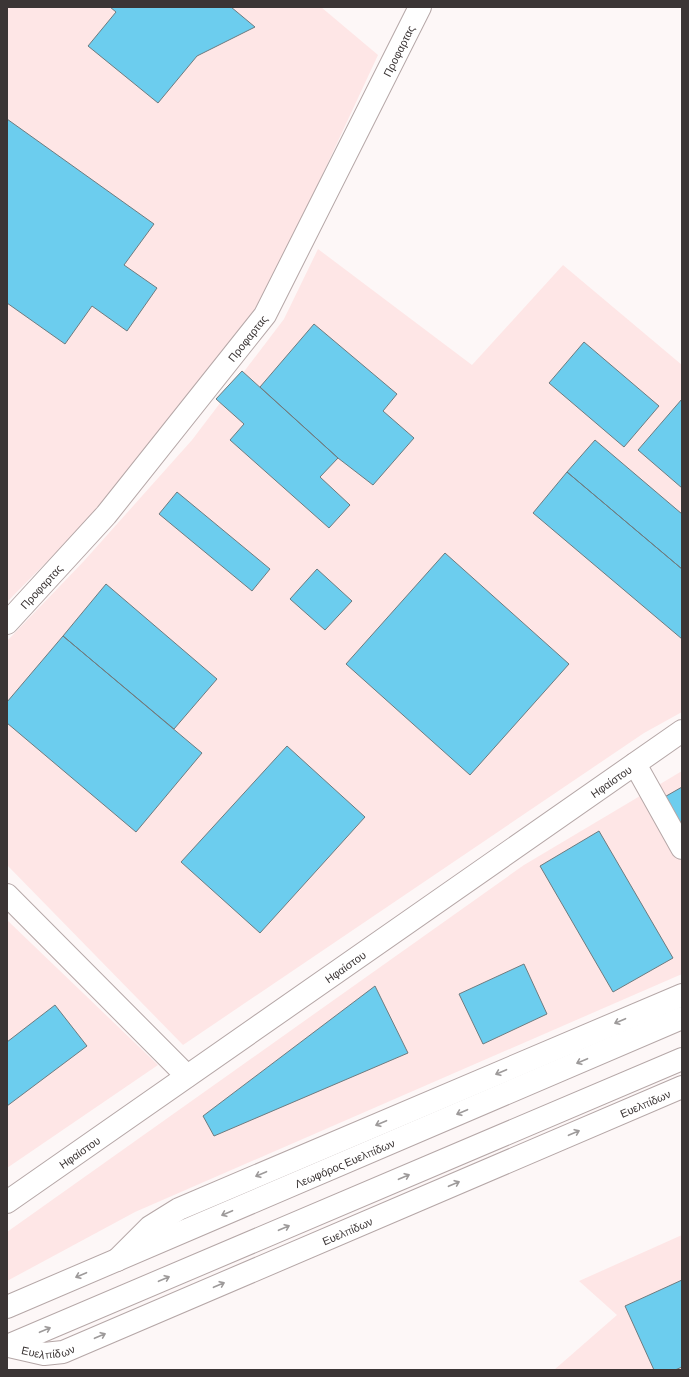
<svg xmlns="http://www.w3.org/2000/svg" width="689" height="1377" viewBox="0 0 689 1377" font-family="Barlow,sans-serif">
  <rect width="100%" height="100%" fill="#fdf7f7"/>
  <path fill="#fee6e6" d="M7 7H321L378 55 259 311 93 515 7 602Z
    M318 249 472 365 563 265 682 365V712L644 733 183 1045 7 865V641L84 561 192 440 284 319Z
    M682 771V974L135 1212 7 1281V1232L524 865Z
    M7 920 158 1065 7 1168Z
    M682 1235V1370H554L617 1315 579 1281Z"/>
  <path fill="#6ccdee" stroke="#6e7b7f" d="M110 7H231L255 27 197 56 158 103 88 46 116 12Z
    M7 119 154 224 124 265 157 288 127 331 92 306 65 344 7 303Z
    M314 324 397 394 383 411 414 438 373 485 338 458 260 387Z
    M584 342 659 406 624 447 549 383Z
    M242 371 338 458 320 477 350 505 329 528 230 440 244 424 216 399Z
    M682 399V488L638 450Z
    M595 440 682 514V569L567 472Z
    M567 472 682 569V639L533 513Z
    M177 492 270 569 252 591 159 514Z
    M445 553 569 664 470 775 346 664Z
    M317 569 352 601 325 630 290 599Z
    M106 584 217 679 174 729 63 636Z
    M63 636 202 753 136 832 7 723V702Z
    M287 746 365 817 260 933 181 862Z
    M682 787V836L661 799Z
    M599 831 673 958 613 992 540 866Z
    M524 964 547 1014 483 1044 459 994Z
    M375 986 408 1053 214 1136 203 1116Z
    M55 1005 87 1046 7 1106V1042Z
    M682 1280V1367L675 1370H654L625 1306Z"/>
  <g fill="none" stroke-linecap="round" stroke-linejoin="round">
    <g stroke="#b5a7a7" stroke-width="24">
      <g id="street">
        <path d="M635 764 682 848"/>
        <path d="M117 1260 150 1227 179 1209 682 995"/>
        <path id="s1" d="M9 1346 44 1354 63 1352 682 1087"/>
      </g>
    </g>
    <g stroke="#b5a7a7" stroke-width="24">
      <g id="secondary">
        <path id="s2" d="M7 623 106 515 265 315 420 7"/>
        <path d="M7 895 187 1076"/>
        <path id="s3" d="M7 1202 682 731"/>
      </g>
    </g>
    <g stroke="#b5a7a7" stroke-width="24">
      <g id="primary">
        <path id="s4" d="M7 1307 682 1018"/>
        <path d="M7 1346 682 1059"/>
      </g>
    </g>
    <use href="#street" stroke="#fff" stroke-width="22"/>
    <use href="#secondary" stroke="#fff" stroke-width="22"/>
    <use href="#primary" stroke="#fff" stroke-width="22"/>
  </g>
  <defs><path id="oneway-shaft" d="M-6 0H5M1.5-3L5.5 0L1.5 3" fill="none" stroke-width="1.6" stroke-linecap="round" stroke-linejoin="round"/></defs>
  <g stroke="#9d9a9a">
    <use href="#oneway-shaft" transform="translate(620 1021) rotate(157)"/>
    <use href="#oneway-shaft" transform="translate(582 1061) rotate(157)"/>
    <use href="#oneway-shaft" transform="translate(501 1072) rotate(157)"/>
    <use href="#oneway-shaft" transform="translate(462 1112) rotate(157)"/>
    <use href="#oneway-shaft" transform="translate(381 1123) rotate(157)"/>
    <use href="#oneway-shaft" transform="translate(574 1133) rotate(-23)"/>
    <use href="#oneway-shaft" transform="translate(261 1174) rotate(157)"/>
    <use href="#oneway-shaft" transform="translate(404 1177) rotate(-23)"/>
    <use href="#oneway-shaft" transform="translate(454 1184) rotate(-23)"/>
    <use href="#oneway-shaft" transform="translate(227 1213) rotate(157)"/>
    <use href="#oneway-shaft" transform="translate(284 1228) rotate(-23)"/>
    <use href="#oneway-shaft" transform="translate(81 1275) rotate(157)"/>
    <use href="#oneway-shaft" transform="translate(164 1279) rotate(-23)"/>
    <use href="#oneway-shaft" transform="translate(219 1285) rotate(-23)"/>
    <use href="#oneway-shaft" transform="translate(45 1330) rotate(-23)"/>
    <use href="#oneway-shaft" transform="translate(100 1336) rotate(-23)"/>
  </g>
  <g text-anchor="middle" dominant-baseline="central" stroke-width="4" stroke-linejoin="round" paint-order="stroke">
    <g font-size="11" fill="#3b3535" stroke="#fff">
      <text stroke="none"><textPath href="#s2" startOffset="698">Προφαρτας</textPath></text>
      <text stroke="none"><textPath href="#s2" startOffset="373">Προφαρτας</textPath></text>
      <text stroke="none"><textPath href="#s2" startOffset="50">Προφαρτας</textPath></text>
      <text stroke="none"><textPath href="#s3" startOffset="736">Ηφαίστου</textPath></text>
      <text stroke="none"><textPath href="#s3" startOffset="412">Ηφαίστου</textPath></text>
      <text stroke="none"><textPath href="#s1" startOffset="688">Ευελπίδων</textPath></text>
      <text stroke="none"><textPath href="#s3" startOffset="88">Ηφαίστου</textPath></text>
      <text stroke="none"><textPath href="#s4" startOffset="367">Λεωφόρος Ευελπίδων</textPath></text>
      <text stroke="none"><textPath href="#s1" startOffset="364">Ευελπίδων</textPath></text>
      <text stroke="none"><textPath href="#s1" startOffset="40">Ευελπίδων</textPath></text>
    </g>
  </g>
  <rect width="689" height="1377" fill="none" stroke="#3b3535" stroke-width="16"/>
</svg>
